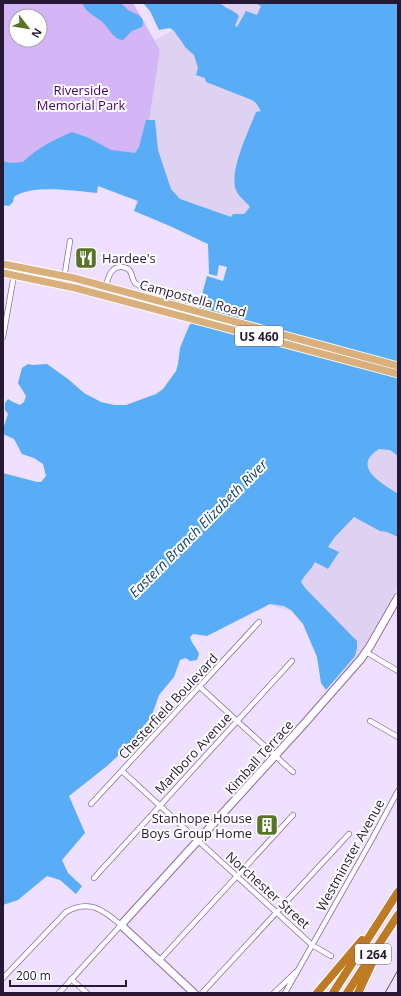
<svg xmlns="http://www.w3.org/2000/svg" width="401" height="996" viewBox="0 0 401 996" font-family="'Open Sans',sans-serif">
  <rect width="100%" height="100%" fill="#eee0fe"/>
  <path fill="#dfd1f1" d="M187 3H398L295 287 135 209 160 50 154 41 187 22Z
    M398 379V586L360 654 336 683 304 614 276 607 225 574Z"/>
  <path fill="#d4b5f6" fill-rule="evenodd" d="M3 3H133L160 50 140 179 3 165ZM16 16H40V40H16Z"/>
  <path fill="#58adf6" d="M82 3H121C123 5 126 8 128 10 135 14 147 16 142 27L132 31 123 40C112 39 109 27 101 21 93 15 86 12 82 3Z
    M143 3H220C226 9 234 10 239 16L235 26 237 27 246 11 257 15 261 6 255 3H398V456L390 450 379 449C350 467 383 484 398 494V537L387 532 380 531 354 517 334 538 328 547 339 552 328 569 315 562C311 570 305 574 301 582L306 589 357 641V648L355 656 326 690 321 683 317 657 303 624 291 610 284 606 270 604 207 636 193 634 190 637C191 643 197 648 199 654L197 660 190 661 186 658 180 660 174 677 159 695 152 715 147 722 121 753 107 766 69 796 85 833 62 860 68 873 82 886 76 894 60 880 47 876 18 900 3 905V473L37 482H41L46 476 43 464 34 458 22 454 14 439 3 434V429L8 414 5 410V403L8 399 13 402 20 405 24 402 26 396 18 383 22 368 28 364 33 365 47 364 68 379 84 393 101 402 114 405H126L156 394 163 389 176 371 178 364 180 348 189 326 196 317 207 276 223 281 227 267 219 265 217 276 209 274 208 244 170 226 134 211 138 201 98 186 97 193C76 191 31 184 14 197L13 202 9 206 3 205V161L10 163 23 162C37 148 54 140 72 132L89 138 111 150 135 153 139 147 146 120H155L158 150 171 189 180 199 231 217 233 214H244L250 207C245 200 237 196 235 187 231 169 247 134 254 117L256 112 261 111 256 103 252 100 206 82 205 78 196 75 198 68 194 55 186 48 174 31 170 28 159 30 150 11Z"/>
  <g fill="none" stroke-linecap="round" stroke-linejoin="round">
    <g stroke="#8b6aac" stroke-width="6">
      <path id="street" d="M63 285 70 241
        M106 286C108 279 110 267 121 267 124 267 128 268 130 271 132 274 132 279 135 283L142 287 180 299 183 304
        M3 337 14 275
        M366 652 398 671
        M200 687 293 772
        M370 721 398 737
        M122 771 312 945 331 956
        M91 804 259 622
        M94 878 292 661
        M159 961 293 815
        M3 978 66 912C90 899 103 910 121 925L59 993
        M71 979 87 993
        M202 993 349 834
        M274 993 296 972
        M285 993 371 841 398 791"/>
    </g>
    <g stroke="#8b6aac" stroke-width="9">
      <path id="secondary" d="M194 993 121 925 304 724 361 659 370 646 398 597"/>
    </g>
    <g stroke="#fff" stroke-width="9">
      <path id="primary" d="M3 264 74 278 398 366
        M3 273 75 288 398 374"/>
    </g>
    <g stroke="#fff" stroke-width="10">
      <path id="highway" d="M317 993 362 940
        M333 993 398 892
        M347 993 398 915
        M358 993 374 959"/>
    </g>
    <use href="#street" stroke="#fff" stroke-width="4.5"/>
    <use href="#secondary" stroke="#fff" stroke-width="7"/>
    <use href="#primary" stroke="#d9af7c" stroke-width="7"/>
    <use href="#highway" stroke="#bf7a24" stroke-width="8"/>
    <path stroke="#594b66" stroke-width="1" d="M385 993 398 970"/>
  </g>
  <defs>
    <g id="restaurant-square" transform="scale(1.15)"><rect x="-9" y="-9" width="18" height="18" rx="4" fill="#597428" stroke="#fff"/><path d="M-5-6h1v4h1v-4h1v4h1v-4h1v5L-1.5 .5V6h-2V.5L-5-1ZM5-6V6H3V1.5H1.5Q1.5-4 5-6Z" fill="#fff"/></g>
    <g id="building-square" transform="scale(1.15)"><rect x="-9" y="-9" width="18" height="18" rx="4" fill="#597428" stroke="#fff"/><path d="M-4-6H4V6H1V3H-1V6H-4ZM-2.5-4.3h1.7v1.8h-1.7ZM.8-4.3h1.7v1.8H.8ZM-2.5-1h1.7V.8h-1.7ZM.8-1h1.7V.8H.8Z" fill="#fff"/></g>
  </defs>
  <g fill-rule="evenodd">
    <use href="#restaurant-square" x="86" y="258"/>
    <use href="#building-square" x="267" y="825"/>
  </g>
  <g text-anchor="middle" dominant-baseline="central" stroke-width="4" stroke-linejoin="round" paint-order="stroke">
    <g fill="#fff" stroke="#685e71" stroke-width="1">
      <rect x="235" y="326" width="48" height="20" rx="3"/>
      <rect x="355" y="944" width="36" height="20" rx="3"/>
    </g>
    <g font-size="12" font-weight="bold" fill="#271934">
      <text x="259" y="336">US 460</text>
      <text x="373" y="954">I 264</text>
    </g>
    <g font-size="13" fill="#46026d" stroke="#fff">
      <text x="81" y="90">Riverside<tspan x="81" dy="15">Memorial Park</tspan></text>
    </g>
    <g font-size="13" fill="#271934" stroke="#fff" text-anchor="start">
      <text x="102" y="258">Hardee's</text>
      <text x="252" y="818" text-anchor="end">Stanhope House<tspan x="252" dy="15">Boys Group Home</tspan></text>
    </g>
    <g font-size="13" fill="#271934" stroke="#fff">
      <text transform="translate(193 298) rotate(15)">Campostella Road</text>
      <text transform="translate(168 706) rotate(-47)">Chesterfield Boulevard</text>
      <text transform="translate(193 753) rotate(-47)">Marlboro Avenue</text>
      <text transform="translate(259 757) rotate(-48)">Kimball Terrace</text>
      <text transform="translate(350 855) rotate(-61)">Westminster Avenue</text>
      <text transform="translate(268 890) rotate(42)">Norchester Street</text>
    </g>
    <g font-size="14" font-style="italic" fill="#154266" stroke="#fff">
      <text transform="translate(198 528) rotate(-45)">Eastern Branch Elizabeth River</text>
    </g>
  </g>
  <rect width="401" height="996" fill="none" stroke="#271934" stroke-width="8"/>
  <g transform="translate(28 28) rotate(121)"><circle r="19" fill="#ffffff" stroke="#a9a3ae"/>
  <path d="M0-3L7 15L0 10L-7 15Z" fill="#597428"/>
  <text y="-6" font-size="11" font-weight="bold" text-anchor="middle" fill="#271934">N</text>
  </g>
  <path d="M10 980v6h116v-6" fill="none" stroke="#271934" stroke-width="2"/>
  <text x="16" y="980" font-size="12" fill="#271934" stroke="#ffffff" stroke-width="3" paint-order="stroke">200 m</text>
</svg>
